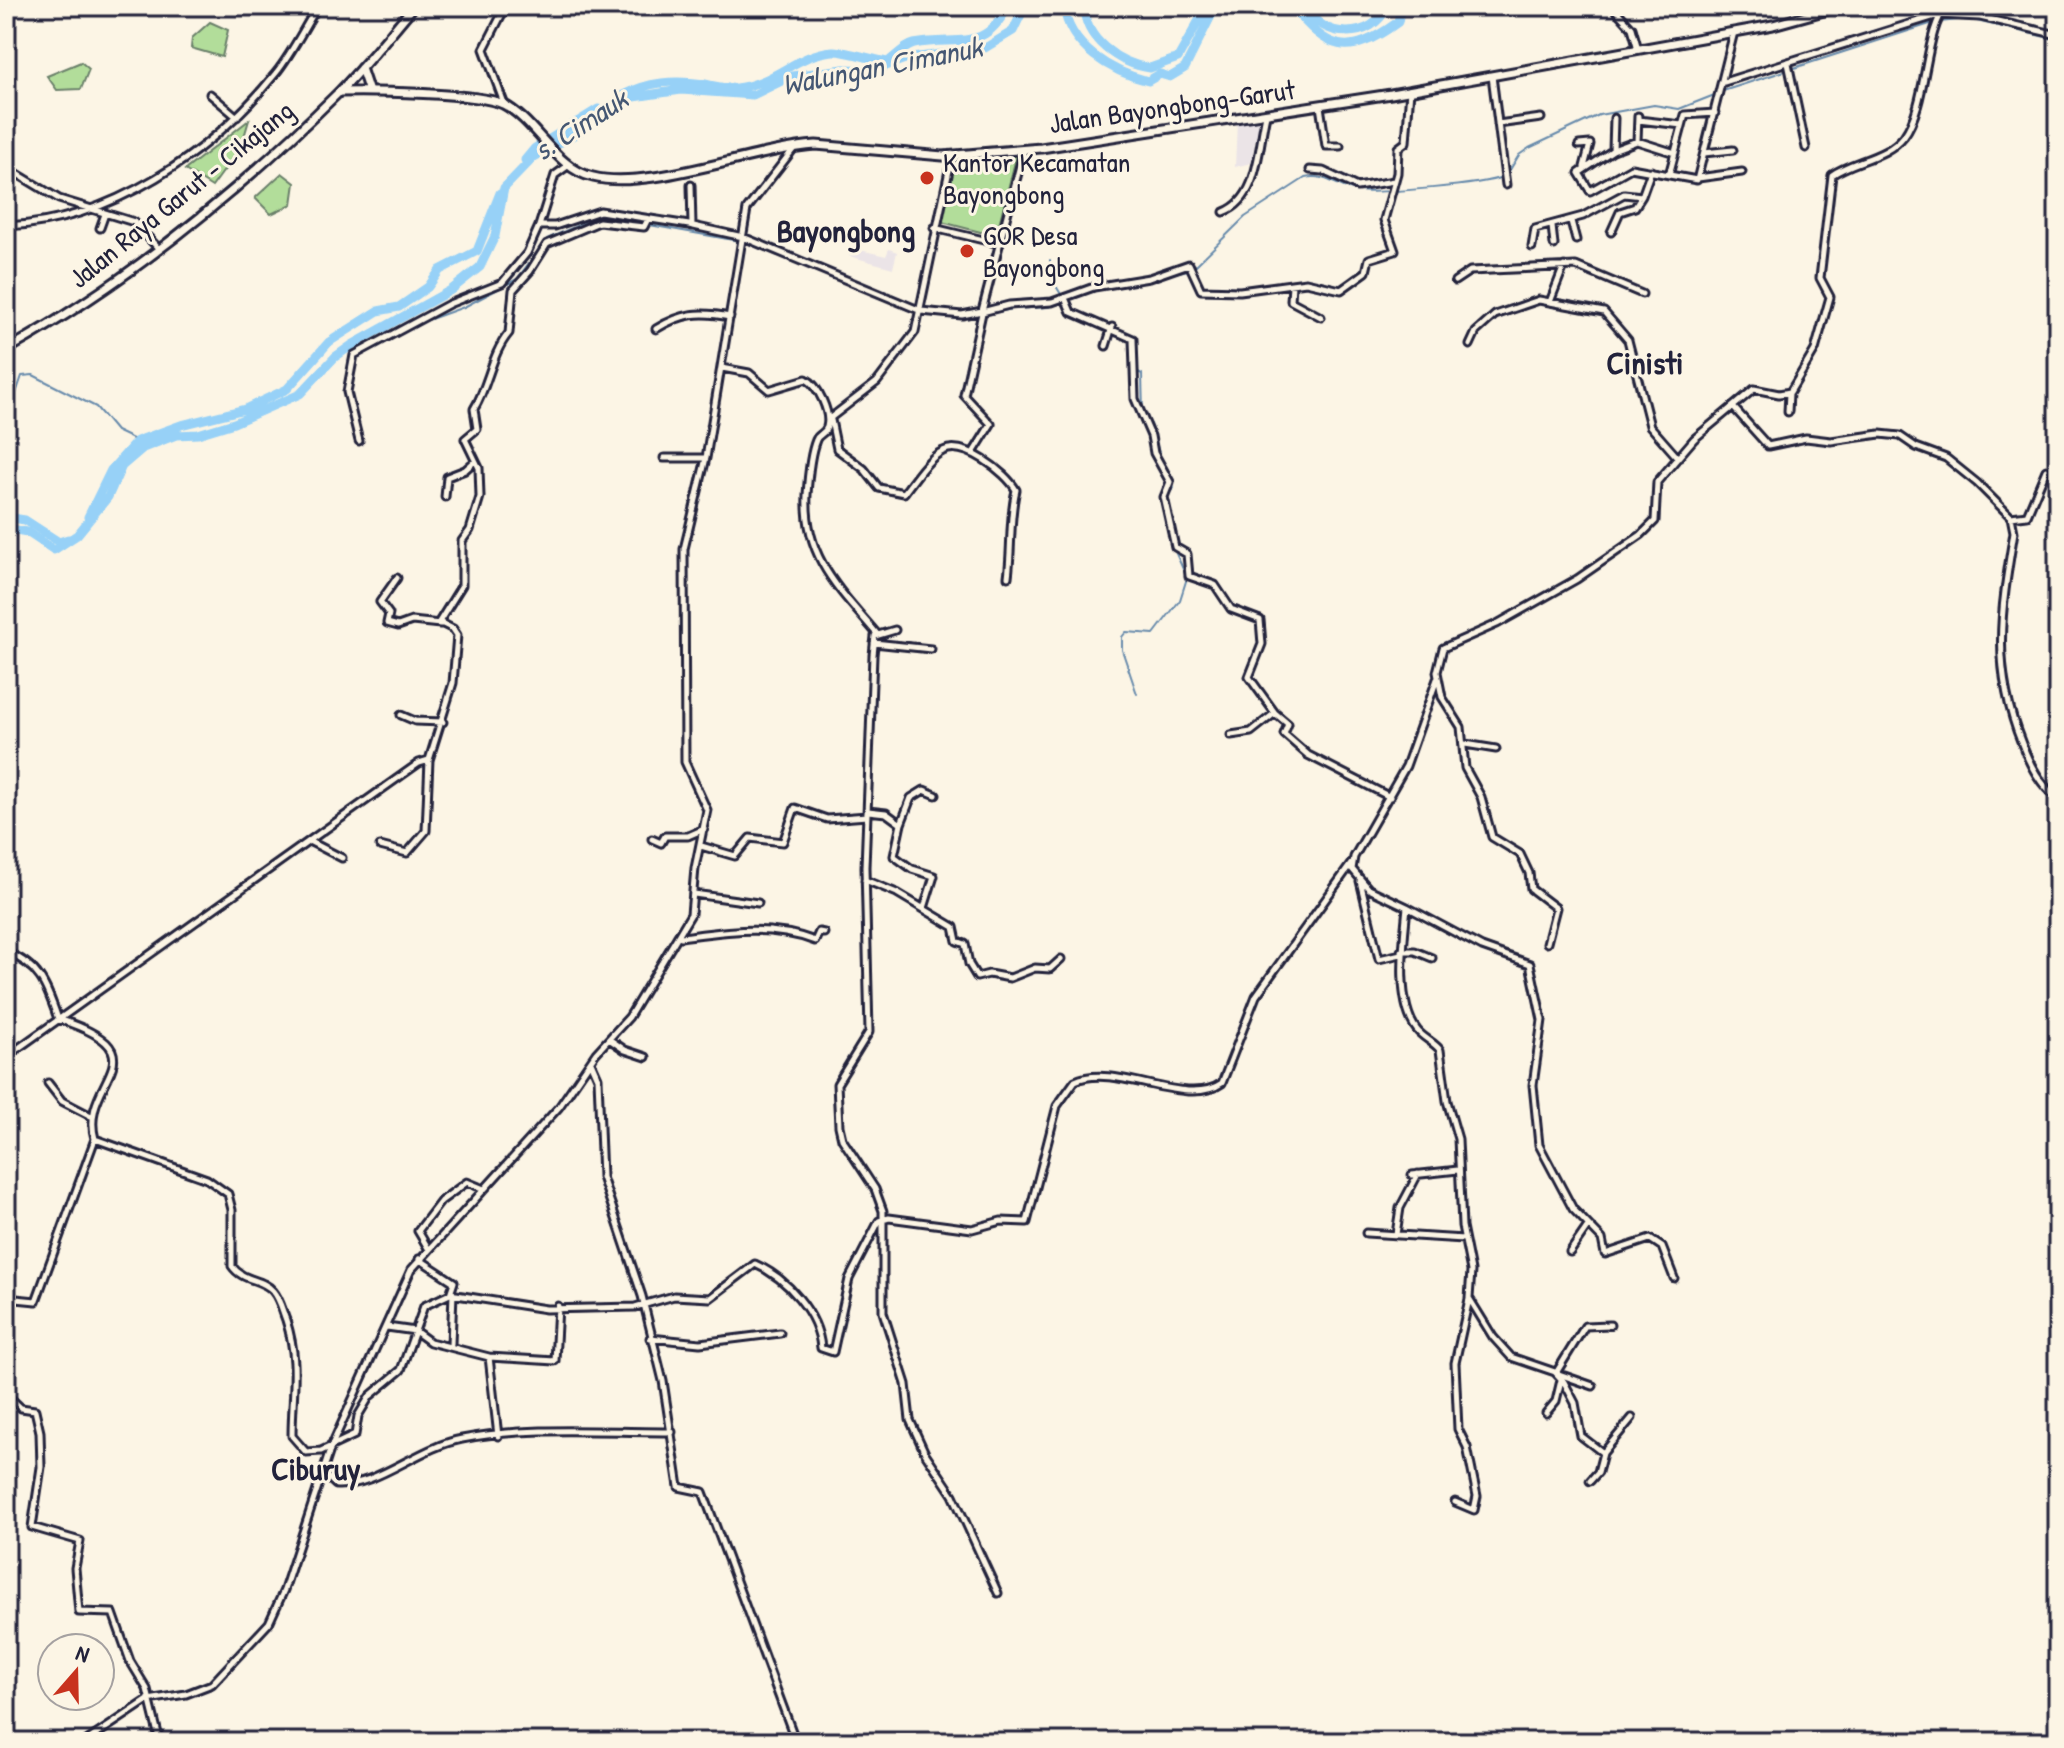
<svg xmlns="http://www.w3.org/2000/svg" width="2064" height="1748" viewBox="0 0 2064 1748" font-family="'Patrick Hand',sans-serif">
  <rect width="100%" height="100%" fill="#fcf5e5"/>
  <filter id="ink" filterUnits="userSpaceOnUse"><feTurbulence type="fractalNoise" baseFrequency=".0125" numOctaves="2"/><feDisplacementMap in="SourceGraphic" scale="16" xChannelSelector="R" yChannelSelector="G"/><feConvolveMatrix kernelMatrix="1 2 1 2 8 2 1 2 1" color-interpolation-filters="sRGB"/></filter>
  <g filter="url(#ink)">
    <path fill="#ebe4e7" d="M1260 117 1251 163 1235 167 1237 121Z
      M858 224 887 232 885 240 864 235 860 250 886 256 889 249 897 252 893 268 849 256Z"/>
    <path fill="#b2dd9a" stroke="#6a806a" stroke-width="2" d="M210 22 228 30 222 57 191 48 192 38Z
      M81 62 89 69 81 89 57 90 47 76Z
      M249 120 241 147 212 187 185 170Z
      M1018 150 996 236 938 221 951 156Z
      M282 173 295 183 292 204 271 214 255 198Z"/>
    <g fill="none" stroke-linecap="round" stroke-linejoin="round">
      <path stroke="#688bac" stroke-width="2" d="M1940 22 1968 19 2058 40
        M1723 91 1933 23
        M1508 173 1519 155 1529 148 1599 115 1654 105 1679 109 1717 94
        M745 242 758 246
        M1050 260V276L1062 296
        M1194 267 1245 217 1305 178C1328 173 1338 189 1358 191 1381 194 1483 185 1502 177
        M882 297 916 312
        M922 315 961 319 1013 309 1049 307 1093 291 1188 270
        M1077 317 1107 331
        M414 325 464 307 517 279 547 239 599 216 739 241
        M375 330 393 332
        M1113 334 1133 342
        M1136 371 1142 374 1143 414 1151 424 1161 460
        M6 408 13 402 22 376 33 375 96 407 116 431 137 441
        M1166 496 1174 488 1171 475 1167 473
        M1137 694 1122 650V637L1126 632 1154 634 1180 600 1187 578 1174 549"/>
      <path stroke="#97d1f7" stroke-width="9" d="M1064 6C1068 47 1112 72 1148 81L1160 74 1170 77 1185 68 1216 6
        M1084 6C1084 39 1119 64 1150 68L1178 58 1207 6
        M1291 6C1328 49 1346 60 1398 22L1401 6
        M1306 6C1320 40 1374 41 1387 6
        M621 96C649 81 674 80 705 84 715 86 726 89 736 88 775 84 796 54 833 51 843 50 874 60 888 62 896 56 905 46 914 44 957 35 984 54 1008 6
        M525 160 535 148 598 109
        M6 517 25 520 59 542 68 539
        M88 517 111 470 137 441 181 425 245 409 287 389 329 342 378 311 399 307 428 287 440 270 477 251 500 193
        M6 528 27 532 54 550 77 535 108 497 122 466 143 448 176 435 198 434 234 423 300 394 335 357 352 345 451 290 480 267 495 236 504 188 534 157 579 132 621 99 681 90 753 95 792 76 844 69 875 70 905 59 985 48 1013 31 1025 6"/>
      <g stroke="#22223b" stroke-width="11">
        <path id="minor" d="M1612 6 1632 28 1638 49
          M1788 63 1806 148
          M1492 76 1506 185
          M1724 82 1938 15 1980 17 2058 35
          M210 94 237 117
          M504 103 484 49 506 6
          M1320 106 1326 146H1340
          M1638 120 1682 125
          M1498 124 1541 118
          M1637 141 1638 116
          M1579 145 1590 144 1584 167
          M1613 150 1614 118
          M1675 153 1637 141 1613 150 1579 173 1590 191 1631 168 1697 180 1734 32
          M1704 153 1733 150
          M6 167 59 199 134 222 158 248
          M1310 170 1323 171 1357 187 1394 181
          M1669 175 1685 115 1715 113
          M1698 178 1742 172
          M691 185 692 226
          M1224 212C1259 199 1258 148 1266 115
          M1571 221 1576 240
          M6 226C110 222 212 153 276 73 292 53 304 28 318 6
          M539 226 555 175 569 165
          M1552 226 1554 245
          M100 228 105 214
          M934 228 1000 244
          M1611 232 1620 212 1635 207 1642 196
          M1532 247 1535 229 1583 216 1624 194 1642 196 1651 171
          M1455 281 1470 271 1576 266 1642 294
          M1292 284 1291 301 1321 317
          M1065 298 1071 312 1133 339 1135 399 1151 436 1154 453 1170 482 1164 497 1175 547 1187 554 1189 576 1215 585 1231 609 1260 620 1262 644 1249 677 1275 713 1288 724 1284 734 1308 755 1390 797
          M1550 302 1564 266
          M982 312 1009 305 1052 302 1094 287 1149 278 1189 264 1201 290 1240 291 1306 282 1341 290 1366 272 1369 259 1395 251 1384 220 1397 173 1398 148 1406 142 1410 90
          M656 329C682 313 700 311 730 317
          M1470 345 1476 332 1495 315 1539 300 1604 312 1628 340 1650 426 1678 458
          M1106 346 1112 327
          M722 368 749 373 769 390 806 379C818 385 831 413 827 427 825 434 818 434 816 440 810 454 808 480 807 495 804 558 840 590 877 634
          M1733 407 1768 446 1806 438 1831 441 1880 434 1900 436 1916 447 1946 458 1977 483 2011 517 2014 532C2001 611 1991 667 2022 744 2030 765 2040 785 2058 799
          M1788 412 1789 393
          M829 419 877 382 915 332 952 156
          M831 420 837 449 864 469 879 488 904 493C914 480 928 458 943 451 964 440 1006 472 1016 490 1009 518 1012 547 1008 577
          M359 441 347 392 354 355 449 304 502 283 527 253 539 226H555L600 211 689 225 743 237 921 311 962 315 982 311 1024 150
          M973 453 991 424 964 395 982 313
          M664 458H706
          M445 497 447 477 465 470 475 461
          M2011 517 2027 515 2046 470
          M397 578 380 602 389 614 387 623 398 626 412 621 440 624
          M895 630 875 636 873 655 865 867 869 1032 837 1084 839 1126 842 1139 875 1189 883 1211V1312L906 1384 910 1420 925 1453 953 1495 998 1593
          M874 643 931 649
          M1437 679 1406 766 1354 857 1352 869 1369 889 1407 907C1404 938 1395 1002 1417 1030 1423 1038 1434 1042 1440 1050L1447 1101 1458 1139 1462 1226 1471 1271 1469 1298 1493 1337 1511 1357 1555 1372 1564 1382 1575 1403 1581 1436 1603 1453 1598 1472 1590 1481
          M401 715 415 721 443 722
          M1231 735 1251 732 1275 713
          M1465 744 1496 749
          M868 811 886 813 901 824 894 856 912 869 934 876 924 908
          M901 824 911 798 924 790 936 795
          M652 839 661 843 665 836H688L704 829
          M309 841 419 763 429 760
          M380 846 407 853 426 831 429 760 453 683 457 635 453 629 439 622 462 585V541L470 530 480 497 479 468 465 439 477 429 474 409C489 385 491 354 509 333L513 290 530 271 547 244 599 222 644 227 648 219
          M701 846 735 856 750 838 783 842 795 808 827 819 867 816
          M865 880 897 893 954 927 957 941 965 944 969 964 977 977 989 974 1010 978 1035 968 1050 969 1061 959
          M1360 881 1379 959 1401 954
          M694 894 758 903
          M1407 907 1482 947 1530 964 1542 1020 1533 1085 1539 1145 1573 1209 1602 1239 1605 1254 1650 1239 1662 1247 1674 1278
          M681 937C729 931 769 924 815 941L819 932 824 933
          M1547 943 1556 908 1531 889 1529 873 1520 854 1492 837 1481 797 1465 768 1461 727 1442 697 1437 672 1443 648 1497 624 1577 579 1641 535 1655 521 1657 482 1694 439 1754 389 1779 394 1790 392 1815 350 1830 297 1820 278 1832 175C1854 160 1887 158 1904 136 1928 104 1924 29 1947 6
          M1401 951H1415L1432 958
          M6 952C40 965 47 987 58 1019 168 1054 78 1080 95 1139L207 1179 228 1194 232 1210V1266C243 1282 262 1278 273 1291 280 1299 282 1310 286 1320 300 1364 292 1392 292 1436L306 1452 321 1451 355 1435 358 1416 370 1396 401 1370 424 1306 450 1294
          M609 1039 625 1050 646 1057
          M6 1057 309 841 342 858
          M591 1062 598 1078 602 1177 642 1296 663 1381 679 1487 703 1492 796 1742
          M48 1083 62 1101 91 1116
          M1412 1175 1458 1170
          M1366 1233 1464 1239
          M1396 1234 1400 1208 1418 1174
          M428 1248 418 1231 441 1201 467 1182 484 1189
          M1570 1252 1588 1226
          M419 1259 454 1282 450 1294 546 1309 635 1307 674 1296 710 1298 755 1264C787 1278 818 1313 821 1348L833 1352 849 1279 879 1221 889 1218 972 1229 1001 1221 1027 1222 1057 1106 1075 1081C1116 1062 1186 1109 1222 1083L1256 996 1351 864
          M6 1298 36 1301 95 1139
          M387 1327 415 1331 430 1342 489 1357 498 1436
          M650 1338 700 1343 780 1333
          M451 1344 453 1293
          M489 1357 555 1361 558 1306
          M1593 1386 1556 1373 1585 1326 1610 1325
          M6 1394 21 1408 35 1410 40 1432 41 1467 32 1527 80 1541 75 1568 79 1612 113 1613 130 1661 147 1689 160 1742
          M1546 1413 1556 1401 1561 1380
          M1603 1453 1632 1418
          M323 1473 336 1485C378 1487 418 1447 462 1439 529 1426 603 1432 672 1432
          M1455 1502 1474 1510 1477 1496 1467 1447 1458 1429 1455 1363 1469 1299
          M85 1742 148 1700 186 1694 212 1684 269 1623 284 1590 331 1447 411 1270 559 1107 596 1053 629 1017 691 914 695 868 707 810 685 762 684 549 706 458 747 209 795 147"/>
      </g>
      <g stroke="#22223b" stroke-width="13">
        <path id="major" d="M361 68 369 92
          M339 92C369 91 480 93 503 104 536 121 556 169 593 177 649 191 754 149 816 145L943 156 1041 148 1391 94 1773 25 1842 6
          M6 350C127 283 240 190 338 93 365 66 389 35 414 6"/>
      </g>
      <use href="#minor" stroke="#fcf5e5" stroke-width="5"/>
      <use href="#major" stroke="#fcf5e5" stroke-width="7"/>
    </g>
  </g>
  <g fill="#c8321e" stroke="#fcf5e5" stroke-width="3">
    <circle cx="927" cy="178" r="8"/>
    <circle cx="967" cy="251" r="8"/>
  </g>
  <g text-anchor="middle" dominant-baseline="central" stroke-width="6" stroke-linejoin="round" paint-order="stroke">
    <g font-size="28" fill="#22223b" stroke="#fcf5e5">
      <text transform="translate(1172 106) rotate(-8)">Jalan Bayongbong-Garut</text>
      <text transform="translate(181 194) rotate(-39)">Jalan Raya Garut - Cikajang</text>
    </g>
    <g font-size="28" fill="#22223b" stroke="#fcf5e5" text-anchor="start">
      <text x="943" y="162">Kantor Kecamatan<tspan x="943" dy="32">Bayongbong</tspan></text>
      <text x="983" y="235">GOR Desa<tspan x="983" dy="32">Bayongbong</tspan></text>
    </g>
    <g font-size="30" font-style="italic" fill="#455773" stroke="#fcf5e5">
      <text transform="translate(882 65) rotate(-11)">Walungan Cimanuk</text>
      <text transform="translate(580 124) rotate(-33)">s. Cimauk</text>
    </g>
    <g font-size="32" font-weight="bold" fill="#22223b" stroke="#fcf5e5">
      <text x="846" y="230">Bayongbong</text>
      <text x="1645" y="362">Cinisti</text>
      <text x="316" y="1468">Ciburuy</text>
    </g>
  </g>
  <rect width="2064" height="1748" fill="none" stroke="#fcf5e5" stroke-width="32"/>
  <rect x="16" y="16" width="2032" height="1716" fill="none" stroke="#22223b" stroke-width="3" filter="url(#ink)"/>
  <g transform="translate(76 1672) rotate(20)"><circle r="38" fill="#fcf5e5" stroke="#a5a1a1" stroke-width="2"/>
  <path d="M0-6L14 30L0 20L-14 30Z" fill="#c8321e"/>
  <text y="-12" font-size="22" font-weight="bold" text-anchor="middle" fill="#22223b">N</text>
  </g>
</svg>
